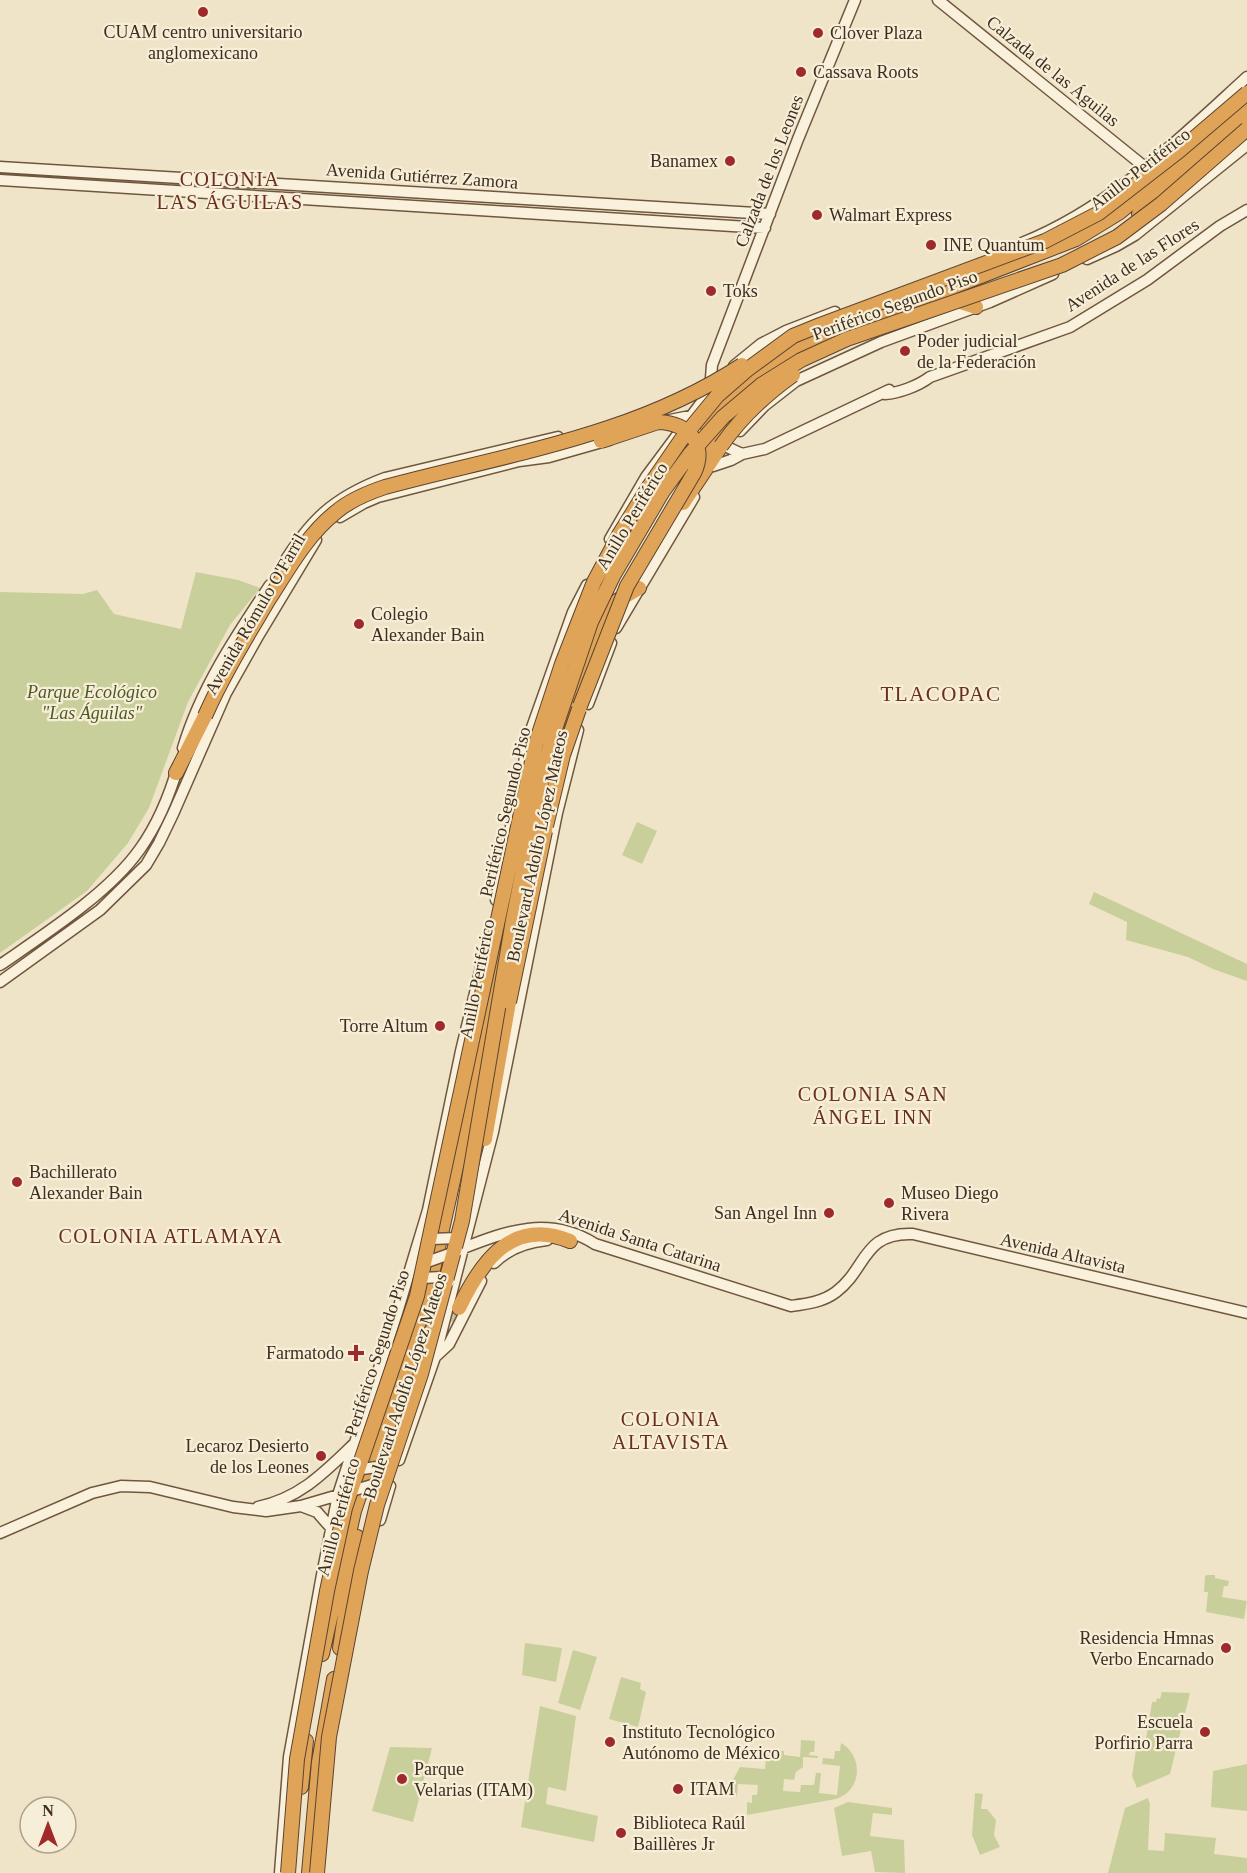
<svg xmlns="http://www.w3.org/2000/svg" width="1247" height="1873" viewBox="0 0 1247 1873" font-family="'Times New Roman',serif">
  <rect width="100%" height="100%" fill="#f0e4c8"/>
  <path fill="#c9cf9b" d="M196 572 238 580 260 588 230 625 188 702 149 808 128 843 87 891 0 953V592L83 594 97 590 114 614 181 629Z
    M637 822 657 831 642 864 622 855Z
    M1094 892 1247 964V981L1213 969 1188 957 1126 940 1127 922 1089 904Z
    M1207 1575H1215V1578L1229 1581 1228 1586H1224L1222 1597 1247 1601 1244 1619 1206 1612 1208 1592H1204L1205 1576Z
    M525 1643 562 1648 556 1682 522 1675Z
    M573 1650 597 1657 580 1710 558 1703Z
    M621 1677 641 1683 640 1689 646 1692 638 1727 609 1719Z
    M1162 1692 1190 1693 1170 1774 1137 1788 1132 1776 1137 1743H1140L1141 1739H1146L1152 1702H1156L1157 1698 1160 1699Z
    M540 1706 576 1716 566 1791 548 1787 546 1804 598 1816 594 1842 521 1827Z
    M801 1740 815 1741 814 1752H810L809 1755 818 1756V1758L803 1757V1767L796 1772 794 1780 784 1779 783 1791 800 1792 801 1785H814L816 1773H821L819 1793 837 1795 840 1766 822 1764 823 1758 834 1759 835 1751H840L841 1743C864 1756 862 1791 836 1799L747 1815V1802L752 1803V1795H757L758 1785 738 1784 737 1796 725 1795 740 1767 765 1769 767 1750 784 1751V1755L800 1757Z
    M390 1747 432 1748 413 1822 372 1811Z
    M1247 1764V1811L1211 1807 1213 1771Z
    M975 1793 983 1794 981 1809H987L996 1820 994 1835 1000 1847 980 1855 972 1835Z
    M1148 1798 1150 1804 1148 1850 1164 1851 1165 1833 1216 1838 1214 1854 1247 1858V1873H1108L1125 1808Z
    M848 1802 892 1808V1815L873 1813 870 1836 904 1840 905 1873 875 1872 871 1851 842 1856 834 1808Z"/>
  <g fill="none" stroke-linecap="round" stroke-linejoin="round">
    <path stroke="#ccc0a6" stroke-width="14" stroke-dasharray="14 7" stroke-linecap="butt" d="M474 1182 485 1139
      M438 1338 459 1308"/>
    <g stroke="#6f573f" stroke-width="13">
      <path id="secondary" d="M938 0 1146 168
        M0 167 770 214
        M0 180 765 228
        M1022 243C1110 208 1178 140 1247 77
        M1087 259 1116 246 1135 235 1247 145
        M734 366 761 344 786 331 835 312
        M712 389 711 378 712 365 798 139 855 0
        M885 394C899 393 918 386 930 377L1070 327 1147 280 1220 226 1247 210
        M660 422 695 415
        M740 431 764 406 796 381 881 342 990 302 1053 274
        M723 445 742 454 765 449 889 390
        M713 466 731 460 742 454
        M340 517 364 503 378 497 519 461 549 457 609 440
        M610 539 646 477 716 383
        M280 569C309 521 332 498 385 478L558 437
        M616 628 694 497
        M588 704 611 643
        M183 748C201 688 236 636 270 585
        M496 900 530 733 573 612 587 585
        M0 965C45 934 109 893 140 849 157 825 170 794 178 766
        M0 982 100 910 146 865 159 843 173 814 226 693 257 638 316 540
        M461 1249C507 1231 549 1215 595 1244L791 1306C806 1304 823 1302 836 1292 867 1269 862 1232 913 1234L1247 1313
        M494 1263C508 1249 526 1242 547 1240
        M435 1357 449 1344 481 1281
        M399 1460 435 1357 493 1132 557 813 578 730
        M301 1506 317 1512 331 1528
        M258 1507C300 1498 324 1473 354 1444
        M380 1520 390 1486
        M0 1533 92 1493 121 1486 150 1487 233 1507 266 1511 301 1506 342 1494
        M280 1873 289 1757 322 1575 338 1495 397 1313 428 1210 461 1051 481 968"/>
    </g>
    <g stroke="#5b4430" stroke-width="16">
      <path id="highway" d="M1139 214 1247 120
        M952 299 976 307
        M708 427 730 395 748 379 814 341 1076 239 1120 212 1247 105
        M696 464 704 450 746 403
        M683 503 721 446
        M617 601 639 588
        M176 773 205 716
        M539 825C555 749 577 674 614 606
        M485 1139 509 1002
        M459 1308C481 1262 512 1217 570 1241
        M375 1478 425 1338
        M340 1648 357 1537
        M322 1654 354 1511 426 1301 469 1109 504 935
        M301 1787 306 1741
        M309 1873 319 1762 334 1679"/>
    </g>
    <use href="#secondary" stroke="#faf1dc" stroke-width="10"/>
    <use href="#highway" stroke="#e0a458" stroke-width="14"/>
    <g stroke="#6f573f" stroke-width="13" stroke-linecap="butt">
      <path id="secondary-bridge" d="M431 1239 458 1238
        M424 1263 458 1251
        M422 1278 442 1277 449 1282
        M354 1470 385 1466
        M348 1492 379 1483"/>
    </g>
    <g stroke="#5b4430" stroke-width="16" stroke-linecap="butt">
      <path id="highway-bridge" d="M721 446C741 417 765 395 793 375
        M580 706 627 586 694 473C708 444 688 423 658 422L601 441
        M205 716C223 675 246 638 269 599 289 568 307 535 336 512 350 500 367 493 385 487 507 454 634 436 742 365
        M546 826 563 755 579 709
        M509 1002 545 831
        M288 1873 297 1759 327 1591 345 1508 417 1296 536 743 562 664 594 582 619 535 648 488 681 440 717 396 748 369 793 336 820 325 1045 241 1099 213 1179 151 1247 93
        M317 1873 329 1737 361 1571 377 1505 421 1374 462 1221 513 920 534 815 551 741 591 622 613 576 663 491 690 454 723 417 761 385 801 360 847 339 1062 265 1117 237 1161 204 1247 129"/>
    </g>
    <use href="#secondary-bridge" stroke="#faf1dc" stroke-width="10"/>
    <use href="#highway-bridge" stroke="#e0a458" stroke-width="14"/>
  </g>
  <g fill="#9e2a2b" stroke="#f7eed8" stroke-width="2">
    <circle cx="203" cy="12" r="6"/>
    <circle cx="818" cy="33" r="6"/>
    <circle cx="801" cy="72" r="6"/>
    <circle cx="730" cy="161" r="6"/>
    <circle cx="817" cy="215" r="6"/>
    <circle cx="931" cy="245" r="6"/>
    <circle cx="711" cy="291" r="6"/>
    <circle cx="905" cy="351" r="6"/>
    <circle cx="359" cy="624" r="6"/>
    <circle cx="440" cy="1026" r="6"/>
    <circle cx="17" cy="1182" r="6"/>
    <circle cx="889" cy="1203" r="6"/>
    <circle cx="829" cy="1213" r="6"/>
    <path d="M353 1344h6v6h6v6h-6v6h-6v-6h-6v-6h6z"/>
    <circle cx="321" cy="1456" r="6"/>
    <circle cx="1226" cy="1648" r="6"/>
    <circle cx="1205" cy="1732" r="6"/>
    <circle cx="610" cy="1742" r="6"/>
    <circle cx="402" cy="1779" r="6"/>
    <circle cx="678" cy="1789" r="6"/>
    <circle cx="621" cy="1833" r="6"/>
  </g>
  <g text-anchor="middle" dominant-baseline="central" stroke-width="4.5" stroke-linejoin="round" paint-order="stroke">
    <g font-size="18" fill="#3d2e20" stroke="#f7eed8" text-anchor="start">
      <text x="203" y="32" text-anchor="middle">CUAM centro universitario<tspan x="203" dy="21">anglomexicano</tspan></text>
      <text x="830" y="33">Clover Plaza</text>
      <text x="813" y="72">Cassava Roots</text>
      <text x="718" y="161" text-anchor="end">Banamex</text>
      <text x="829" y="215">Walmart Express</text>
      <text x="943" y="245">INE Quantum</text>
      <text x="723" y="291">Toks</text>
      <text x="917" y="341">Poder judicial<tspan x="917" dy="21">de la Federación</tspan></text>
      <text x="371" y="614">Colegio<tspan x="371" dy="21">Alexander Bain</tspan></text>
      <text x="428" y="1026" text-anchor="end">Torre Altum</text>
      <text x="29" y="1172">Bachillerato<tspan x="29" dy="21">Alexander Bain</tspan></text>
      <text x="901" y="1193">Museo Diego<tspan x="901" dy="21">Rivera</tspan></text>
      <text x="817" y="1213" text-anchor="end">San Angel Inn</text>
      <text x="344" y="1353" text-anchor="end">Farmatodo</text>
      <text x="309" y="1446" text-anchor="end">Lecaroz Desierto<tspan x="309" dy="21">de los Leones</tspan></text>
      <text x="1214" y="1638" text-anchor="end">Residencia Hmnas<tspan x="1214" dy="21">Verbo Encarnado</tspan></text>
      <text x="1193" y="1722" text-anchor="end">Escuela<tspan x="1193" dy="21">Porfirio Parra</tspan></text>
      <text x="622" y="1732">Instituto Tecnológico<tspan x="622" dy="21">Autónomo de México</tspan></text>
      <text x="414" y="1769">Parque<tspan x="414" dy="21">Velarias (ITAM)</tspan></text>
      <text x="690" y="1789">ITAM</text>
      <text x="633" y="1823">Biblioteca Raúl<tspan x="633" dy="21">Baillères Jr</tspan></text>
    </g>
    <g font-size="18" fill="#3d2e20" stroke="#f7eed8">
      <text transform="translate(1053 71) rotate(39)">Calzada de las Águilas</text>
      <text transform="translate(1140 169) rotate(-38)">Anillo Periférico</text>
      <text transform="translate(769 171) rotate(-69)">Calzada de los Leones</text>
      <text transform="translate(422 176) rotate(4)">Avenida Gutiérrez Zamora</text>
      <text transform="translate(1132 265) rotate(-33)">Avenida de las Flores</text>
      <text transform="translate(895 305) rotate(-20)">Periférico Segundo Piso</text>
      <text transform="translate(632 516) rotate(-59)">Anillo Periférico</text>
      <text transform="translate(255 614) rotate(-60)">Avenida Rómulo O'Farril</text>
      <text transform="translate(505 812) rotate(-77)">Periférico Segundo Piso</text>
      <text transform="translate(537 846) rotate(-78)">Boulevard Adolfo López Mateos</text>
      <text transform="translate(477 979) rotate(-79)">Anillo Periférico</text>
      <text transform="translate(640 1240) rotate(18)">Avenida Santa Catarina</text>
      <text transform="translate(1063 1253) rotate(13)">Avenida Altavista</text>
      <text transform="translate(377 1353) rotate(-72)">Periférico Segundo Piso</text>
      <text transform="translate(405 1386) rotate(-72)">Boulevard Adolfo López Mateos</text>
      <text transform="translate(338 1517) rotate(-75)">Anillo Periférico</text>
    </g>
    <g font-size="18" font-style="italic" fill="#4d5a26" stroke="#f7eed8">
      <text x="92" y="692">Parque Ecológico<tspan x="92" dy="21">"Las Águilas"</tspan></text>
    </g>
    <g font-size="20" letter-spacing="1.5" fill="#6b2e1e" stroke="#f7eed8">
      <text x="230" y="179">COLONIA<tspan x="230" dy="23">LAS ÁGUILAS</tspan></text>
      <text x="873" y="1094">COLONIA SAN<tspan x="873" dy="23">ÁNGEL INN</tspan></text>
      <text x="171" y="1236">COLONIA ATLAMAYA</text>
      <text x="671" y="1419">COLONIA<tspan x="671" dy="23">ALTAVISTA</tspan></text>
    </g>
    <g font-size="21" letter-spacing="1.5" fill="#6b2e1e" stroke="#f7eed8">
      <text x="941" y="694">TLACOPAC</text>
    </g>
  </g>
  <g transform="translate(48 1825)"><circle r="28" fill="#f7eed8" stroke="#ada18e" stroke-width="1.5"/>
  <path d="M0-4.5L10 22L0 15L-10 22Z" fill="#9e2a2b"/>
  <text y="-9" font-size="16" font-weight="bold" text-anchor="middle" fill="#3d2e20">N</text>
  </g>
</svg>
